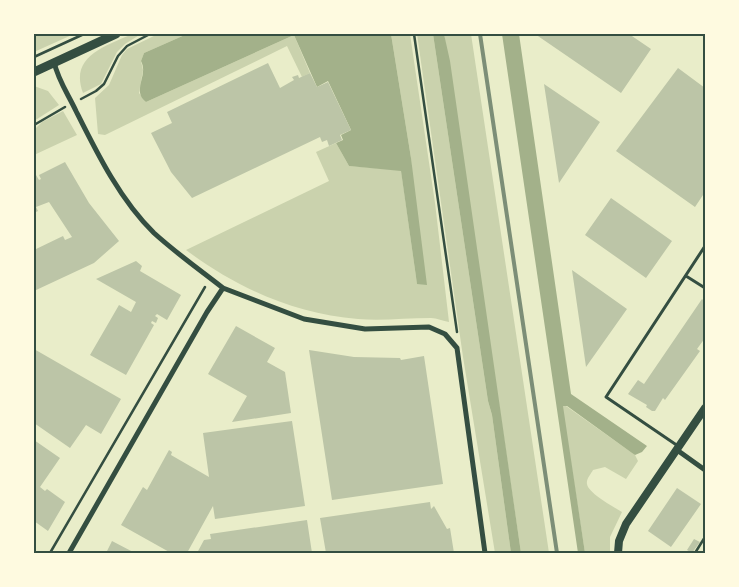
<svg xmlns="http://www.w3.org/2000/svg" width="739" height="587" viewBox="0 0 739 587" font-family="'Roboto Serif',serif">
  <rect width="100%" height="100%" fill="#e9edc9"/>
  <path fill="#cad2ad" d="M38 34H74L34 52V36Z
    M132 34H141L125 44 117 52 101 84 83 93C69 56 106 46 132 34Z
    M158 34H187L144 53 141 61 143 70 139 93 146 102 294 35 310 73 302 77 287 46 105 135 98 134 95 98 109 85 122 55 127 49Z
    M391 34H410L435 203 449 322C443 321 437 318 431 318 406 318 382 321 358 319 294 314 237 288 186 250L329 181 316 152 336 143 349 166 401 170 417 284 411 158Z
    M417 34H433L488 401 492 415 511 553H495L463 357Z
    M444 34H471L549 553H521Z
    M34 86 48 91 59 105 34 121Z
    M63 111 77 135 34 155V130L42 122Z
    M562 406H566L635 455 638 461 626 479 605 467 593 470C591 474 586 479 587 484 588 493 614 507 622 512L610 537V553H585Z"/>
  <path fill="#a3b18a" d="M187 34H391L411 158 427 285 417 284 401 171 349 166 336 143 343 140 341 135 351 130 328 81 317 87 294 35 146 102C131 90 149 76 141 61L144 53Z
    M433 34H444L450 61 521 553H511L492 415 488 401Z
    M502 34H519L571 394 647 446 642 452 635 455 632 453 567 406H563L585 553H578Z"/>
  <path fill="#bcc5a7" d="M535 34H629L651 49 621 93Z
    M268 63 280 88 294 80 292 77 298 75 299 78 310 73 317 87 328 82 351 130 340 135 342 140 329 146 327 140 322 142 320 137 192 198 171 172 151 133 172 123 167 112Z
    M678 68 705 88V192L695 207 616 151Z
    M544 84 600 122 559 183Z
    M65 162 89 203 119 241 94 263 34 291V250L63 236 65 240 72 237 49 202 36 207 38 211 34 213V176L36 175 39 180 41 179 39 175Z
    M611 198 672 241 646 278 585 235Z
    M136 261 142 266 140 271 181 295 167 320 157 314 155 316 158 318 156 323 152 321 151 323 154 325 126 375 90 355 119 305 131 312 136 302 96 279Z
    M572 270 627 309 586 367Z
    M702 299 705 302V338L697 349 700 351 665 400 663 398 655 411H652L646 407 647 405 628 394 638 380 644 384Z
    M236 326 275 348 267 362 285 372 291 413 232 422 247 396 208 374Z
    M34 349 121 399 101 434 86 425 70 448 34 423Z
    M309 350 354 357 400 358 401 360 424 356 443 484 332 500Z
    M292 421 305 506 215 519 213 506 187 553H171L121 525 143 487 147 490 169 450 172 452 171 455 209 477 203 433Z
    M34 440 60 458 40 487 45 491 47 489 65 502 48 531 34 521Z
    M677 488 701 504 671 547 648 531Z
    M430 502 431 509 434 506 447 529 450 528 454 553H326L320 518Z
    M307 520 312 553H197L204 540 211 539 210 534Z
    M694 539 700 542 692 553 687 550Z
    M112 541 135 553H109L107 551Z"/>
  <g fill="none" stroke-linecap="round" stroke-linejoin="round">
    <path stroke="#344e41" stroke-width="2.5" d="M414 34 457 332
      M34 57 84 34
      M81 99 96 91 104 84 118 56 127 46 150 34
      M34 125 65 107
      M50 553 205 287
      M695 553 705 537"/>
    <path stroke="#344e41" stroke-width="3" d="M686 276 705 288
      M678 446 606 397 705 246"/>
    <path stroke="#344e41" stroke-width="5" d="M54 62C58 80 68 94 76 111 97 153 120 200 154 233 176 253 200 270 223 288L207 312 69 553
      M223 288 304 319 365 329 429 327 445 334 457 348 485 553
      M677 450 705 470"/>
    <path stroke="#344e41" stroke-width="8" d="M618 553 619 541 626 524 705 408"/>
    <path stroke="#344e41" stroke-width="9" d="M34 72 116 34"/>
    <path stroke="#7c8e77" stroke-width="4" d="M480 34 557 553"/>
  </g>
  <rect width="739" height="587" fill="none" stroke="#fefae0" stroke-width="70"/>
  <rect x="35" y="35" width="669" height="517" fill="none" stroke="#344e41" stroke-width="2"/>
</svg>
